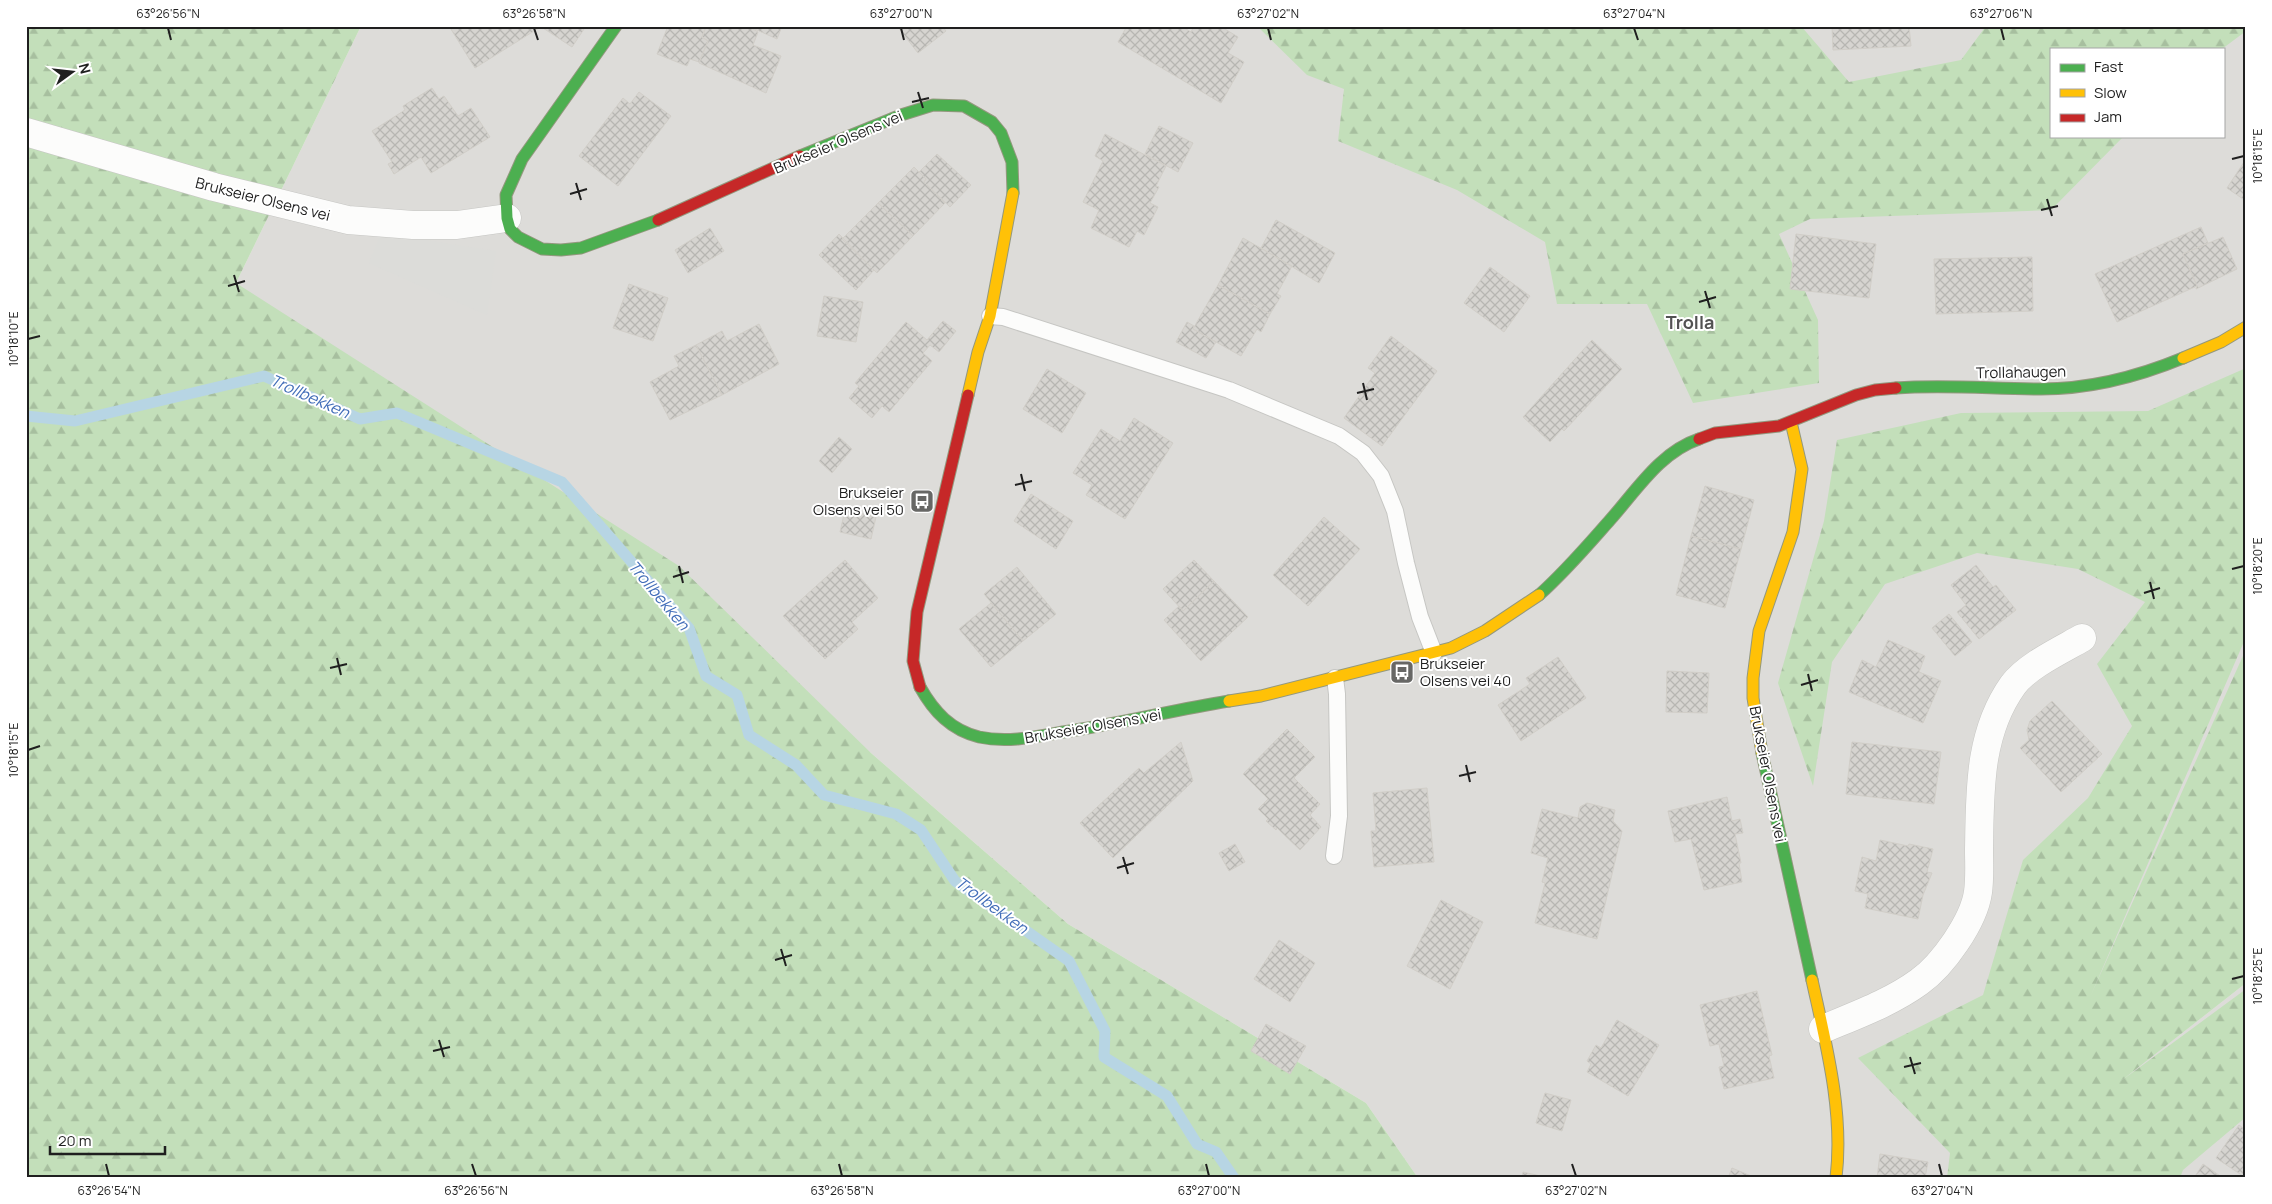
<svg xmlns="http://www.w3.org/2000/svg" width="2272" height="1204" viewBox="0 0 2272 1204" font-family="Manrope,sans-serif">
  <defs>
    <pattern id="forest-firs" width="22" height="20" patternUnits="userSpaceOnUse" patternTransform="scale(1.25)"><rect width="22" height="20" fill="#c3dfba"/><path d="M5 1l3.5 6h-7zM16 11l3.5 6h-7z" fill="#a7bf9f"/></pattern>
    <pattern id="building-cross-hatch" width="8" height="8" patternUnits="userSpaceOnUse" patternTransform="scale(1.25)"><rect width="8" height="8" fill="#d6d4d0"/><path d="M0 0l8 8M0 8l8-8" fill="none" stroke="#b7b6b2"/></pattern>
  </defs>
  <rect width="100%" height="100%" fill="#eeede7"/>
  <path fill="#dddcd9" fill-rule="evenodd" d="M361 26H2246V649L2226 697 2099 1098 2246 983V1178H1418L1366 1103 1068 924 871 753 236 283ZM2051 49H2223V136H2051Z"/>
  <path fill="url(#forest-firs)" d="M26 26H361L236 283 679 566 871 753 1068 924 1366 1103 1418 1178H26Z
    M1257 26H1801L1849 82 1961 60 1986 26H2246V31L2222 49H2051V136H2124L2051 210 1810 219 1779 234 1818 320 1819 383 1693 403 1647 304H1557L1545 242 1457 190 1338 141 1344 89 1307 75Z
    M2246 368V637L2091 995 2246 649V983L2121 1081 2246 989V1117L2183 1170 2180 1178H1947L1950 1153 1858 1058 1983 995 2023 860 2088 798 2132 726 2097 664 2145 602 2078 569 1977 553 1885 584 1832 662 1813 786 1778 683 1824 521 1837 440 1961 413 2148 411Z"/>
  <path fill="#dcdcd9" d="M381 233 496 251 487 315 369 263Z"/>
  <g fill="none" stroke-linecap="round" stroke-linejoin="round">
    <path stroke="#b7d5e4" stroke-width="11" d="M26 416 75 421 264 376 360 419 397 413 562 482 689 628 706 676 737 695 749 735 796 765 824 795 896 814 921 830 955 881 1069 961 1105 1031 1104 1057 1167 1096 1197 1144 1216 1152 1234 1178"/>
  </g>
  <path fill="url(#building-cross-hatch)" stroke="#d1cec8" d="M449 26H542L475 68Z
    M544 26H586L572 47 543 28Z
    M668 26 706 27 702 37 708 41 699 62 690 59 687 66 657 54Z
    M706 26H748L758 32 753 45 781 56 766 93 699 63 708 41 702 37Z
    M748 26H782L777 39Z
    M897 26H942L946 31 918 53Z
    M1127 26H1181L1191 32 1194 26H1220L1238 37 1228 53 1244 62 1221 103 1118 42Z
    M1832 26H1909L1911 46 1833 50Z
    M432 88 439 99 444 96 458 116 471 108 490 137 431 173 421 157 394 174 388 164 392 162 372 131 405 110 403 106Z
    M639 92 671 116 618 186 579 156 623 98 630 104Z
    M1159 126 1193 143 1178 172 1145 154Z
    M1105 134 1166 166 1156 186 1159 187 1150 203 1158 207 1144 235 1137 231 1129 247 1091 228 1099 210 1083 202 1103 161 1095 156Z
    M937 154 971 185 950 207 924 182 926 179 919 172Z
    M2246 159V201L2227 188Z
    M914 167 926 179 924 182 945 203 913 236 878 203Z
    M878 203 913 236 877 273 842 239Z
    M1276 220 1335 253 1319 283 1261 248Z
    M2201 227 2208 243 2183 254 2197 286 2117 322 2095 274Z
    M710 228 724 251 688 273 675 250Z
    M839 234 874 270 856 290 819 255Z
    M1796 234 1876 244 1869 298 1790 289Z
    M2223 237 2237 269 2196 289 2197 286 2183 254Z
    M1243 238 1292 266 1277 294 1281 296 1270 314 1218 285Z
    M2032 257 2033 311 1936 314 1934 259Z
    M1490 267 1530 296 1504 332 1464 303Z
    M629 284 668 298 653 341 613 328Z
    M1218 285 1270 314 1261 332 1257 329 1241 356 1193 329Z
    M824 296 863 302 856 342 817 336Z
    M943 321 956 331 939 352 930 345 923 353 932 361 889 412 882 406 872 418 849 398 859 386 855 383 906 322 927 340Z
    M1187 322 1194 326 1193 329 1216 342 1206 358 1176 342Z
    M759 324 779 364 722 395 696 345 722 331 727 341Z
    M1391 336 1437 371 1382 446 1344 418 1375 373 1368 368Z
    M1592 340 1622 369 1564 431 1562 429 1550 442 1523 417Z
    M696 345 722 395 670 420 650 382 679 366 674 356Z
    M1047 369 1086 393 1062 433 1023 409Z
    M1134 418 1173 443 1125 519 1086 495 1092 485 1073 473 1101 429 1120 441Z
    M839 437 852 449 832 473 819 461Z
    M1705 486 1754 500 1741 549 1691 536Z
    M1031 494 1073 521 1056 549 1014 521Z
    M845 510 876 517 871 539 840 532Z
    M1324 517 1360 549 1308 606 1273 575Z
    M1691 536 1741 549 1725 608 1676 595Z
    M845 560 878 598 852 622 858 629 825 659 783 616Z
    M1194 560 1214 581 1183 611 1163 589Z
    M1976 565 1993 587 1996 585 2016 610 1979 639 1957 612 1966 605 1951 585Z
    M1017 567 1056 614 1023 641 984 594Z
    M1214 581 1248 617 1201 661 1164 620 1179 606 1183 611Z
    M991 603 1023 641 991 667 959 629Z
    M1949 614 1972 642 1955 656 1932 628Z
    M1888 640 1925 656 1919 672 1941 681 1923 723 1849 692 1862 660 1876 667Z
    M1558 657 1586 698 1521 741 1498 705 1530 684 1526 678Z
    M1667 671 1709 673 1707 713 1666 712Z
    M2052 701 2102 754 2061 792 2020 748 2029 740 2027 730 2030 721Z
    M1287 729 1315 757 1294 778 1320 804 1310 815 1321 827 1300 850 1277 828 1276 830 1266 821 1268 819 1258 809 1268 799 1243 774Z
    M1181 742 1193 781 1113 858 1080 823 1139 768 1144 773Z
    M1852 742 1941 752 1934 804 1846 794Z
    M1427 788 1434 862 1374 867 1371 831H1376L1373 793Z
    M1727 797 1732 821 1740 819 1743 833 1735 834 1741 863H1739L1742 882 1704 890 1691 839 1675 842 1668 811Z
    M1587 803 1615 810 1613 821 1622 831 1597 939 1535 923 1545 883 1542 882 1548 858 1531 853 1542 809 1578 818 1580 807Z
    M1880 840 1908 846 1909 844 1933 849 1927 872 1932 873 1923 895 1918 919 1865 908 1868 894 1855 891 1862 857 1876 861Z
    M1235 844 1245 862 1229 871 1219 853Z
    M1441 900 1483 922 1450 989 1407 966Z
    M1279 940 1315 963 1290 1002 1254 979Z
    M1757 991 1772 1055 1769 1056 1774 1078 1724 1089 1719 1067 1724 1066 1719 1044 1710 1046 1700 1005Z
    M1617 1020 1659 1045 1628 1096 1587 1072 1591 1064 1587 1061 1596 1045 1601 1048Z
    M1266 1024 1306 1046 1290 1074 1251 1051Z
    M1545 1093 1571 1100 1562 1131 1536 1123Z
    M2239 1125 2246 1130V1178L2216 1158Z
    M1880 1154 1928 1162 1925 1178H1877Z
    M2203 1164 2223 1178H2194Z
    M1732 1168 1756 1178H1728Z
    M1523 1172 1549 1178H1522Z"/>
  <g fill="none" stroke-linecap="round" stroke-linejoin="round">
    <g stroke="#c6c6c3" stroke-width="18">
      <path id="lane" d="M990 316 1003 317 1229 390 1339 436 1363 453 1381 476 1395 511 1406 563 1420 617 1434 653
        M1334 856 1339 816 1337 694 1335 678"/>
    </g>
    <g stroke="#c6c6c3" stroke-width="29">
      <path id="street" d="M26 132 214 187 348 220 413 225H457L507 218
        M1823 1029C1856 1015 1890 1003 1919 982 1943 965 1974 921 1978 892 1980 878 1979 863 1979 850 1980 793 1978 734 2013 685 2027 666 2061 650 2082 638"/>
    </g>
    <g stroke="#93987e" stroke-width="13">
      <path id="fast" d="M616 26 522 159 506 195 507 218 510 229 518 237 542 249 561 250 581 248 658 220
        M800 156 901 115 933 105 964 106 992 122 1001 133 1012 162 1013 193
        M1896 388C1944 384 1993 389 2041 389 2091 389 2137 377 2183 358
        M1539 595C1565 572 1587 546 1610 520 1636 491 1660 452 1699 439
        M920 687C934 712 951 730 979 737 1007 743 1035 737 1063 732 1119 724 1173 710 1229 701
        M1762 753 1812 980"/>
    </g>
    <g stroke="#93987e" stroke-width="13">
      <path id="slow" d="M2183 358 2221 342 2246 327
        M968 395 978 352 990 316 1013 193
        M1229 701 1261 696 1451 648 1485 631 1539 595
        M1762 753 1753 698V678L1759 631 1793 532 1802 469 1791 422
        M1812 980C1826 1044 1844 1112 1836 1178"/>
    </g>
    <g stroke="#93987e" stroke-width="13">
      <path id="jam" d="M658 220 800 156
        M1699 439 1715 433 1779 426 1856 395 1875 390 1896 388
        M920 687 913 661 917 612 968 395"/>
    </g>
    <use href="#lane" stroke="#fcfcfb" stroke-width="16"/>
    <use href="#street" stroke="#fcfcfb" stroke-width="28"/>
    <use href="#fast" stroke="#4caf50" stroke-width="11"/>
    <use href="#slow" stroke="#ffc107" stroke-width="11"/>
    <use href="#jam" stroke="#c62828" stroke-width="11"/>
  </g>
  <path fill="none" stroke="#1f1f1f" stroke-width="2" d="M168 28 171 40M534 28 538 40M901 28 904 40M1268 28 1271 40M1634 28 1638 40M2001 28 2004 40M918 92 923 108M912 102 929 98M2232 159 2244 156M576 183 581 200M570 194 587 189M2047 199 2052 216M2041 210 2058 206M234 275 239 292M228 286 245 281M1705 291 1710 308M1699 302 1716 297M28 339 40 336M1363 383 1367 400M1357 393 1374 389M1021 474 1025 491M1015 485 1032 481M679 566 683 583M2232 569 2244 566M673 577 689 572M2150 582 2154 599M2144 593 2160 588M337 658 341 675M330 668 347 664M1808 674 1812 691M1801 685 1818 680M28 750 40 746M1466 765 1470 782M1459 776 1476 772M1123 857 1128 874M1117 868 1134 863M781 949 786 966M775 960 792 955M2232 979 2244 976M439 1040 444 1057M433 1051 450 1047M1910 1057 1915 1074M1904 1067 1921 1063M106 1164 109 1176M472 1164 476 1176M839 1164 842 1176M1206 1164 1209 1176M1572 1164 1576 1176M1939 1164 1942 1176"/>
  <defs>
    <g id="bus-square" transform="scale(1.25)"><rect x="-9" y="-9" width="18" height="18" rx="4" fill="#676765" stroke="#fff"/><path d="M-5-6H5V4H4V6H2V4H-2V6H-4V4H-5ZM-3.5-4V0h7V-4ZM-3.5 1.2v1.5H-2V1.2ZM2 1.2v1.5H3.5V1.2Z" fill="#fff"/></g>
  </defs>
  <g fill-rule="evenodd">
    <use href="#bus-square" x="922" y="501"/>
    <use href="#bus-square" x="1402" y="672"/>
  </g>
  <g text-anchor="middle" dominant-baseline="central" stroke-width="4" stroke-linejoin="round" paint-order="stroke">
    <g font-size="15" fill="#1f1f1f" stroke="#fff">
      <text transform="translate(838 142) rotate(-23)">Brukseier Olsens vei</text>
      <text transform="translate(263 199) rotate(14)">Brukseier Olsens vei</text>
      <text transform="translate(2021 372) rotate(-1)">Trollahaugen</text>
      <text transform="translate(1093 726) rotate(-10)">Brukseier Olsens vei</text>
      <text transform="translate(1768 774) rotate(79)">Brukseier Olsens vei</text>
    </g>
    <g font-size="15" fill="#1f1f1f" stroke="#fff" text-anchor="end">
      <text x="904" y="492">Brukseier<tspan x="904" dy="17">Olsens vei 50</tspan></text>
      <text x="1420" y="663" text-anchor="start">Brukseier<tspan x="1420" dy="17">Olsens vei 40</tspan></text>
    </g>
    <g font-size="16" font-style="italic" fill="#416db8" stroke="#fff">
      <text transform="translate(310 396) rotate(24)">Trollbekken</text>
      <text transform="translate(659 595) rotate(50)">Trollbekken</text>
      <text transform="translate(992 905) rotate(36)">Trollbekken</text>
    </g>
    <g font-size="18" font-weight="bold" fill="#525252" stroke="#fff">
      <text x="1690" y="322">Trolla</text>
    </g>
  </g>
  <rect width="2272" height="1204" fill="none" stroke="#ffffff" stroke-width="55"/>
  <rect x="2050" y="48" width="175" height="90" fill="#ffffff" stroke="#a5a5a5"/>
  <rect x="2060" y="64" width="25" height="8" fill="#4caf50" stroke="#a5a5a5"/>
  <text x="2094" y="72" font-size="15" fill="#1f1f1f">Fast</text>
  <rect x="2060" y="89" width="25" height="8" fill="#ffc107" stroke="#a5a5a5"/>
  <text x="2094" y="98" font-size="15" fill="#1f1f1f">Slow</text>
  <rect x="2060" y="114" width="25" height="8" fill="#c62828" stroke="#a5a5a5"/>
  <text x="2094" y="122" font-size="15" fill="#1f1f1f">Jam</text>
  <g transform="translate(72 72) rotate(75)" stroke="#ffffff" stroke-width="4" paint-order="stroke">
  <path d="M0-4L9 19L0 12L-9 19Z" fill="#1f1f1f"/>
  <text y="-8" font-size="14" font-weight="bold" text-anchor="middle" fill="#1f1f1f">N</text>
  </g>
  <path d="M50 1146v8h115v-8" fill="none" stroke="#1f1f1f" stroke-width="2.5"/>
  <text x="58" y="1146" font-size="15" fill="#1f1f1f" stroke="#ffffff" stroke-width="4" paint-order="stroke">20 m</text>
  <rect x="28" y="28" width="2216" height="1148" fill="none" stroke="#1f1f1f" stroke-width="2"/>
  <g font-size="12" text-anchor="middle" fill="#1f1f1f">
    <text x="168" y="18">63°26'56"N</text>
    <text x="534" y="18">63°26'58"N</text>
    <text x="901" y="18">63°27'00"N</text>
    <text x="1268" y="18">63°27'02"N</text>
    <text x="1634" y="18">63°27'04"N</text>
    <text x="2001" y="18">63°27'06"N</text>
    <text transform="translate(2258 156) rotate(-90)" y="4">10°18'15"E</text>
    <text transform="translate(14 339) rotate(-90)" y="4">10°18'10"E</text>
    <text transform="translate(2258 566) rotate(-90)" y="4">10°18'20"E</text>
    <text transform="translate(14 750) rotate(-90)" y="4">10°18'15"E</text>
    <text transform="translate(2258 976) rotate(-90)" y="4">10°18'25"E</text>
    <text x="109" y="1195">63°26'54"N</text>
    <text x="476" y="1195">63°26'56"N</text>
    <text x="842" y="1195">63°26'58"N</text>
    <text x="1209" y="1195">63°27'00"N</text>
    <text x="1576" y="1195">63°27'02"N</text>
    <text x="1942" y="1195">63°27'04"N</text>
  </g>
</svg>
